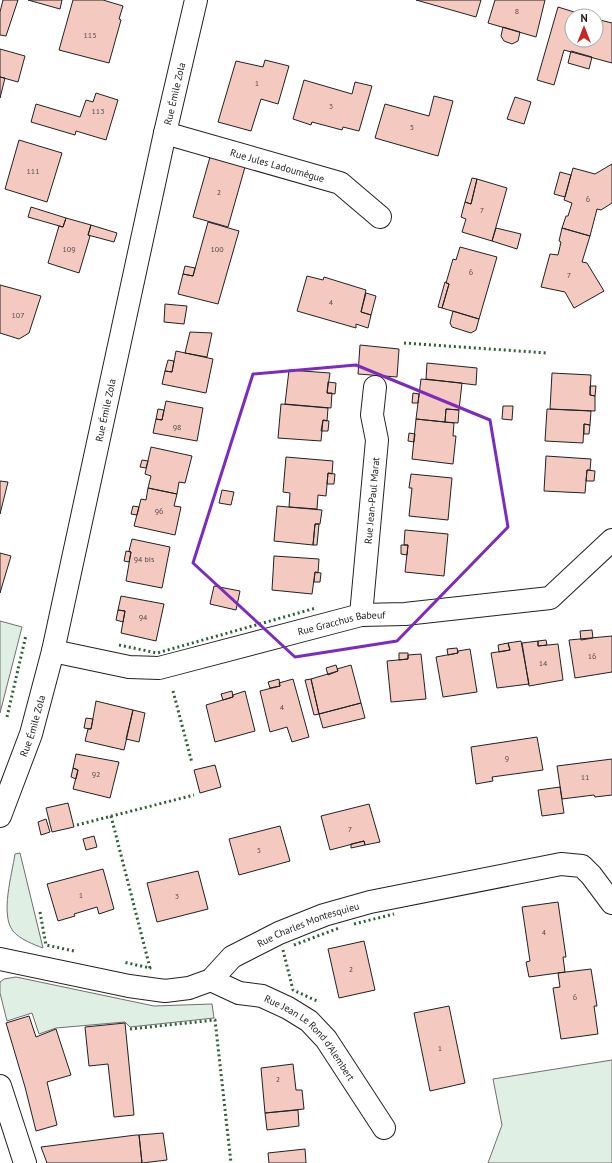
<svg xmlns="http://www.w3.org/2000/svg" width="612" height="1163" viewBox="0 0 612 1163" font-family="'PT Sans',sans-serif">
  <rect width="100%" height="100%" fill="#fff"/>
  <path fill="#e0efe3" stroke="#6f6f6f" d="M0 621 22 627 0 713Z
    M20 853 43 948C35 945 19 939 13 931 0 915 12 874 15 854Z
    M16 977 154 1006 212 1004 214 1018 130 1027 125 1022 56 1028 39 1034 32 1013 7 1021 0 993V982L4 979Z
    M612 1060V1163H488L502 1125 493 1079Z"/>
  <path fill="#f3c9c0" stroke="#222" d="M3 0H18L6 36 0 35V12Z
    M28 0H62L60 9Z
    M73 0H103L123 6 119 19 121 20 109 63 59 50Z
    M416 0H481L476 17Z
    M495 0H545L536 37 488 23Z
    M558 7 587 16H572V40H596V19L612 23V63L564 50 554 85 537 80Z
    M503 27 520 32 518 41 512 44 504 41 501 36Z
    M0 49 25 56 18 82 0 77Z
    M571 51 592 57 589 69 568 63Z
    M265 60 289 66 278 104 261 99 251 131 218 122 236 61 263 67Z
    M0 77 5 78 0 98Z
    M304 80 352 94 355 82 372 86 359 131 343 127 342 130 312 122 311 125 293 119Z
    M96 93 118 100 106 140 76 131 75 135 31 122 36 104 80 117 86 100 93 102Z
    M434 96 453 101 438 156 375 138 385 104 429 116Z
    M515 97 531 102 524 124 507 119Z
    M19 140 62 153 47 202 5 189Z
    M210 157 245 167 228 227 193 217Z
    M612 164V203L601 210 597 209 590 236 562 228 566 216H568L572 203 564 200 573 168 595 174Z
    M560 172 571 175 565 197 554 194Z
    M472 178 477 179 471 204 465 202Z
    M477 179 507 188 492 241 462 232 466 219 461 217 465 202 471 204Z
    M31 207 66 218 63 227 28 217Z
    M66 218 91 225 88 235 90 236 79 273 48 263 59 226 63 227Z
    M208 222 239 231 218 304 178 294 183 274 193 276Z
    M91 225 117 233 114 242 88 235Z
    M496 228 521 234 517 249 492 241Z
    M562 228 590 236 582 262 587 263 604 291 574 308 565 292 541 287 550 254 558 255 561 242 559 241Z
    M460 247 497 257 479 319 442 308 449 284 446 283 453 259 456 260Z
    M185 266 195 268 193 276 183 274Z
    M307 276 323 280 324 277 366 290 361 312 371 315 368 328 356 324V328L297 311Z
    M445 282 449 284 442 308 438 307Z
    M0 285 41 296 29 333 19 339 0 333Z
    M366 293 376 296 371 315 361 312Z
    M165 304 187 306 184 324 164 322Z
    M453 311 479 319 476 330 471 333 452 327 450 323Z
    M190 332 212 333 207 357 185 353Z
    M360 345 399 349 397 377 358 374Z
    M176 351 213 359 206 393 162 384 165 371 172 372Z
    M168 360 174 361 172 372 165 371Z
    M427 363 477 368 476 385 426 379Z
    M289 370 330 373 327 393H332L331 408 285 404Z
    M552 373 591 375 590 395 595 396V411L550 409Z
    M421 379 462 383 459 410 446 409 445 422 416 419Z
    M328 382 336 383 335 394 327 393Z
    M590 386H596L595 396 590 395Z
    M413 393 419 394 418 403H412Z
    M166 401 203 408 197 441 153 433 156 419 162 420Z
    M281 404 328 408 327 421 323 420 321 441 278 438Z
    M503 406H513L512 420 502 419Z
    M158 409 164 410 162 420 156 419Z
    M446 409 459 410 458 423 445 422Z
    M547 409 591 411 590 425 584 424 583 443 545 441Z
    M416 419 454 423 453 436H456L453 464 412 459Z
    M323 420 329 421 328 431H321Z
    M584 424 590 425 589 434H584Z
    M409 433 415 434 414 442 408 441Z
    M151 447 192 456 185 483 179 482 177 494 148 488 151 476 145 474Z
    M546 456 591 459 590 470H587L585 493 544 491Z
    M286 457 333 461 332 474 328 473 326 496 318 495 317 509 289 507 290 493 283 492Z
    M142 460 148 461 146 468 140 467Z
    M587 470 595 471 594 481H586Z
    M328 473 335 474 334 484H327Z
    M411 474 452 478 448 520 409 516 412 488H409Z
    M0 481 8 482 0 514Z
    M148 488 177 494 174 506 181 507 175 535 134 526 141 499 146 500Z
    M222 490 234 492 231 505 219 503Z
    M133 506 139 507 137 515 131 514Z
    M277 506 322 510 320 524H315L313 545 274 541Z
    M315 524H319L317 545H313Z
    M405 530 448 534 444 576 405 572 408 545H404Z
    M132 539 170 547 162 588 126 581 131 552 129 551Z
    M401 545H408L407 555 401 554Z
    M126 551 131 552 129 562 124 561Z
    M0 553 11 556 0 593Z
    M274 556 319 559 318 573 315 572 312 594 272 590Z
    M315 572 321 573 320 582H314Z
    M214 586 240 591 236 610 210 604Z
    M121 596 164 604 156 641 121 633 125 611 118 610Z
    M118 610 125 611 123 622 116 620Z
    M592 630 593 638 581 640 580 631Z
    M612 636V672L575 678 569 640Z
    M546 640 547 645 538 646V641Z
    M521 641 529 684 497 688 491 653 510 650 508 643Z
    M538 641V646L558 644 563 680 529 686 522 643Z
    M508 643 510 650 499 652 498 645Z
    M457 648 458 653 448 655 447 649Z
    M470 649 477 692 443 697 436 657 458 653V651Z
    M399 653H408V659L399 660Z
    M421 654 426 699 391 702 387 661 408 659V655Z
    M336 665 338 671 328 675 326 668Z
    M351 665 361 703 319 714 311 679 338 671 337 669Z
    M279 679 280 686 270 688 268 682Z
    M293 679 309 737 292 742 287 727 270 732 260 691 280 686 279 683Z
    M311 679 319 714 314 715 305 680Z
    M232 691 233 697 223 700 221 694Z
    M245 691 255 731 215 742 206 705 233 697V695Z
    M96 701 133 710 124 750 85 741 88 729H91Z
    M361 703 365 718 323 728 319 714Z
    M133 710 145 713 139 742 126 739Z
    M86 718 93 719 91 729 84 728Z
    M537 737 543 770 492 777 493 781 476 784 471 747Z
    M76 754 119 762 110 798 73 789 78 770 73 768Z
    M612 759V795L595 797 594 795 562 799 557 766Z
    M215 765 221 787 200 793 194 770Z
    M73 768 78 770 76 779 71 777Z
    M560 787 564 813 542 816 538 790Z
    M68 803 74 827 52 832 46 808Z
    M369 804 380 842 365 845 364 841 330 850 321 816Z
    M46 819 50 832 41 835 38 822Z
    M280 826 290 861 239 875 229 839Z
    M94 836 97 847 86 850 83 839Z
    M364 841 365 845 351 848V844Z
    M103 869 114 909 99 914 97 907 74 914 75 916 58 921 47 884Z
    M198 871 208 909 157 922 147 883Z
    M558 902 566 957H563L565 972 529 977 526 962 530 961 522 907Z
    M364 941 375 990 339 998 328 949Z
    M591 969 597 1006H594L598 1034 561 1039 553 988 560 987 558 973Z
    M449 1006 465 1083 430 1091 414 1013Z
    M29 1016 36 1037 56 1029 71 1075 47 1082 57 1125 36 1131 25 1087 6 1023Z
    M125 1023 134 1115 114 1117 108 1064 89 1066 85 1027Z
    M293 1064 296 1090H302L304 1109 265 1113 261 1068Z
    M298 1110 299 1126 267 1130 265 1113Z
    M163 1133 167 1160 142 1163 139 1135Z
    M136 1135H139L142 1163H47L41 1147Z
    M305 1149 306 1163H269L268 1153Z"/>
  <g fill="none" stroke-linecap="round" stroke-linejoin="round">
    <g stroke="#222" stroke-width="24">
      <g id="street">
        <path id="s1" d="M165 133 340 183 380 217"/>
        <path id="s2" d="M361 615 377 440 372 415 375 387"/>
        <path id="s3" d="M53 651 129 667 159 668 361 615 405 614 550 598 612 540"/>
        <path id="s4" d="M0 816 31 734 53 651 165 133 196 0"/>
        <path id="s5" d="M0 959 129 986 165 991 189 988 211 980 232 957 279 933 324 915 370 902 561 864 582 866 591 875 612 903"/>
        <path id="s6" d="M211 980 239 993 262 996 288 1008 309 1021 326 1039 384 1128"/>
        <path d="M0 1086 25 1163"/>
      </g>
    </g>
    <use href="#street" stroke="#fff" stroke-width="22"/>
    <path stroke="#2f5e38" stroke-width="3" stroke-dasharray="2 3" stroke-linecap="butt" d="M404 343 547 353
      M119 645 157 653 316 608
      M173 691 192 763
      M7 717 26 635
      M111 816 150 968 123 962
      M77 825 194 795
      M40 912 46 945 74 951
      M354 924 394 914
      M294 945 339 928
      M283 950 293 990 317 1001
      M130 1029 215 1020 231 1163"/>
  </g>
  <path fill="none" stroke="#7b2cbf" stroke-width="3" stroke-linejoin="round" d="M356 365 490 420 508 527 397 641 295 657 193 563 253 374Z"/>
  <g text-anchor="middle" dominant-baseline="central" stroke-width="3" stroke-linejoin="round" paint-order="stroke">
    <g font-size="8" fill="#564c4a">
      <text x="517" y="11">8</text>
      <text x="90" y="35">115</text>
      <text x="257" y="83">1</text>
      <text x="331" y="106">3</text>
      <text x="98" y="111">113</text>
      <text x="412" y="127">5</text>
      <text x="33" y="171">111</text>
      <text x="219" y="192">2</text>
      <text x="588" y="199">6</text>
      <text x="482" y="210">7</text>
      <text x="69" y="249">109</text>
      <text x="217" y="249">100</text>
      <text x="471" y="272">6</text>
      <text x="569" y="275">7</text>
      <text x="331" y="302">4</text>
      <text x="18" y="315">107</text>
      <text x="177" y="427">98</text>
      <text x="159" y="511">96</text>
      <text x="144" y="559">94 bis</text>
      <text x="143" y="617">94</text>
      <text x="592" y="656">16</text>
      <text x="543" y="663">14</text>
      <text x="282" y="707">4</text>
      <text x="507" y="758">9</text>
      <text x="96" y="774">92</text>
      <text x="585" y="777">11</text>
      <text x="350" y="829">7</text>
      <text x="259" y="850">5</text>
      <text x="81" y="895">1</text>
      <text x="177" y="896">3</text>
      <text x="544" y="932">4</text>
      <text x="351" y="969">2</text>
      <text x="575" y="997">6</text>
      <text x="440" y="1048">1</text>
      <text x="278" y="1079">2</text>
    </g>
    <g font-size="10" fill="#222" stroke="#fff">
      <text stroke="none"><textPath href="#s4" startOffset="744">Rue Émile Zola</textPath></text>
      <text stroke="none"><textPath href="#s1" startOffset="117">Rue Jules Ladoumègue</textPath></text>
      <text stroke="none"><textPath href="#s4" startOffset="420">Rue Émile Zola</textPath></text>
      <text stroke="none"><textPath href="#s2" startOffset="115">Rue Jean-Paul Marat</textPath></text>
      <text stroke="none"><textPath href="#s3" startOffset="296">Rue Gracchus Babeuf</textPath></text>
      <text stroke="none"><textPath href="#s4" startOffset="96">Rue Émile Zola</textPath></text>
      <text stroke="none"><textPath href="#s5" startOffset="330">Rue Charles Montesquieu</textPath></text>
      <text stroke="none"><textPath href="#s6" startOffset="119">Rue Jean Le Rond d'Alembert</textPath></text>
    </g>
  </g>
  <g transform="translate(584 28)"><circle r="19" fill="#ffffff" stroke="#a7a7a7"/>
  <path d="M0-3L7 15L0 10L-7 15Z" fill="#c62828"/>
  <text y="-6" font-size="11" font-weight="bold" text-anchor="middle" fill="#222222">N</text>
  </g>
</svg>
